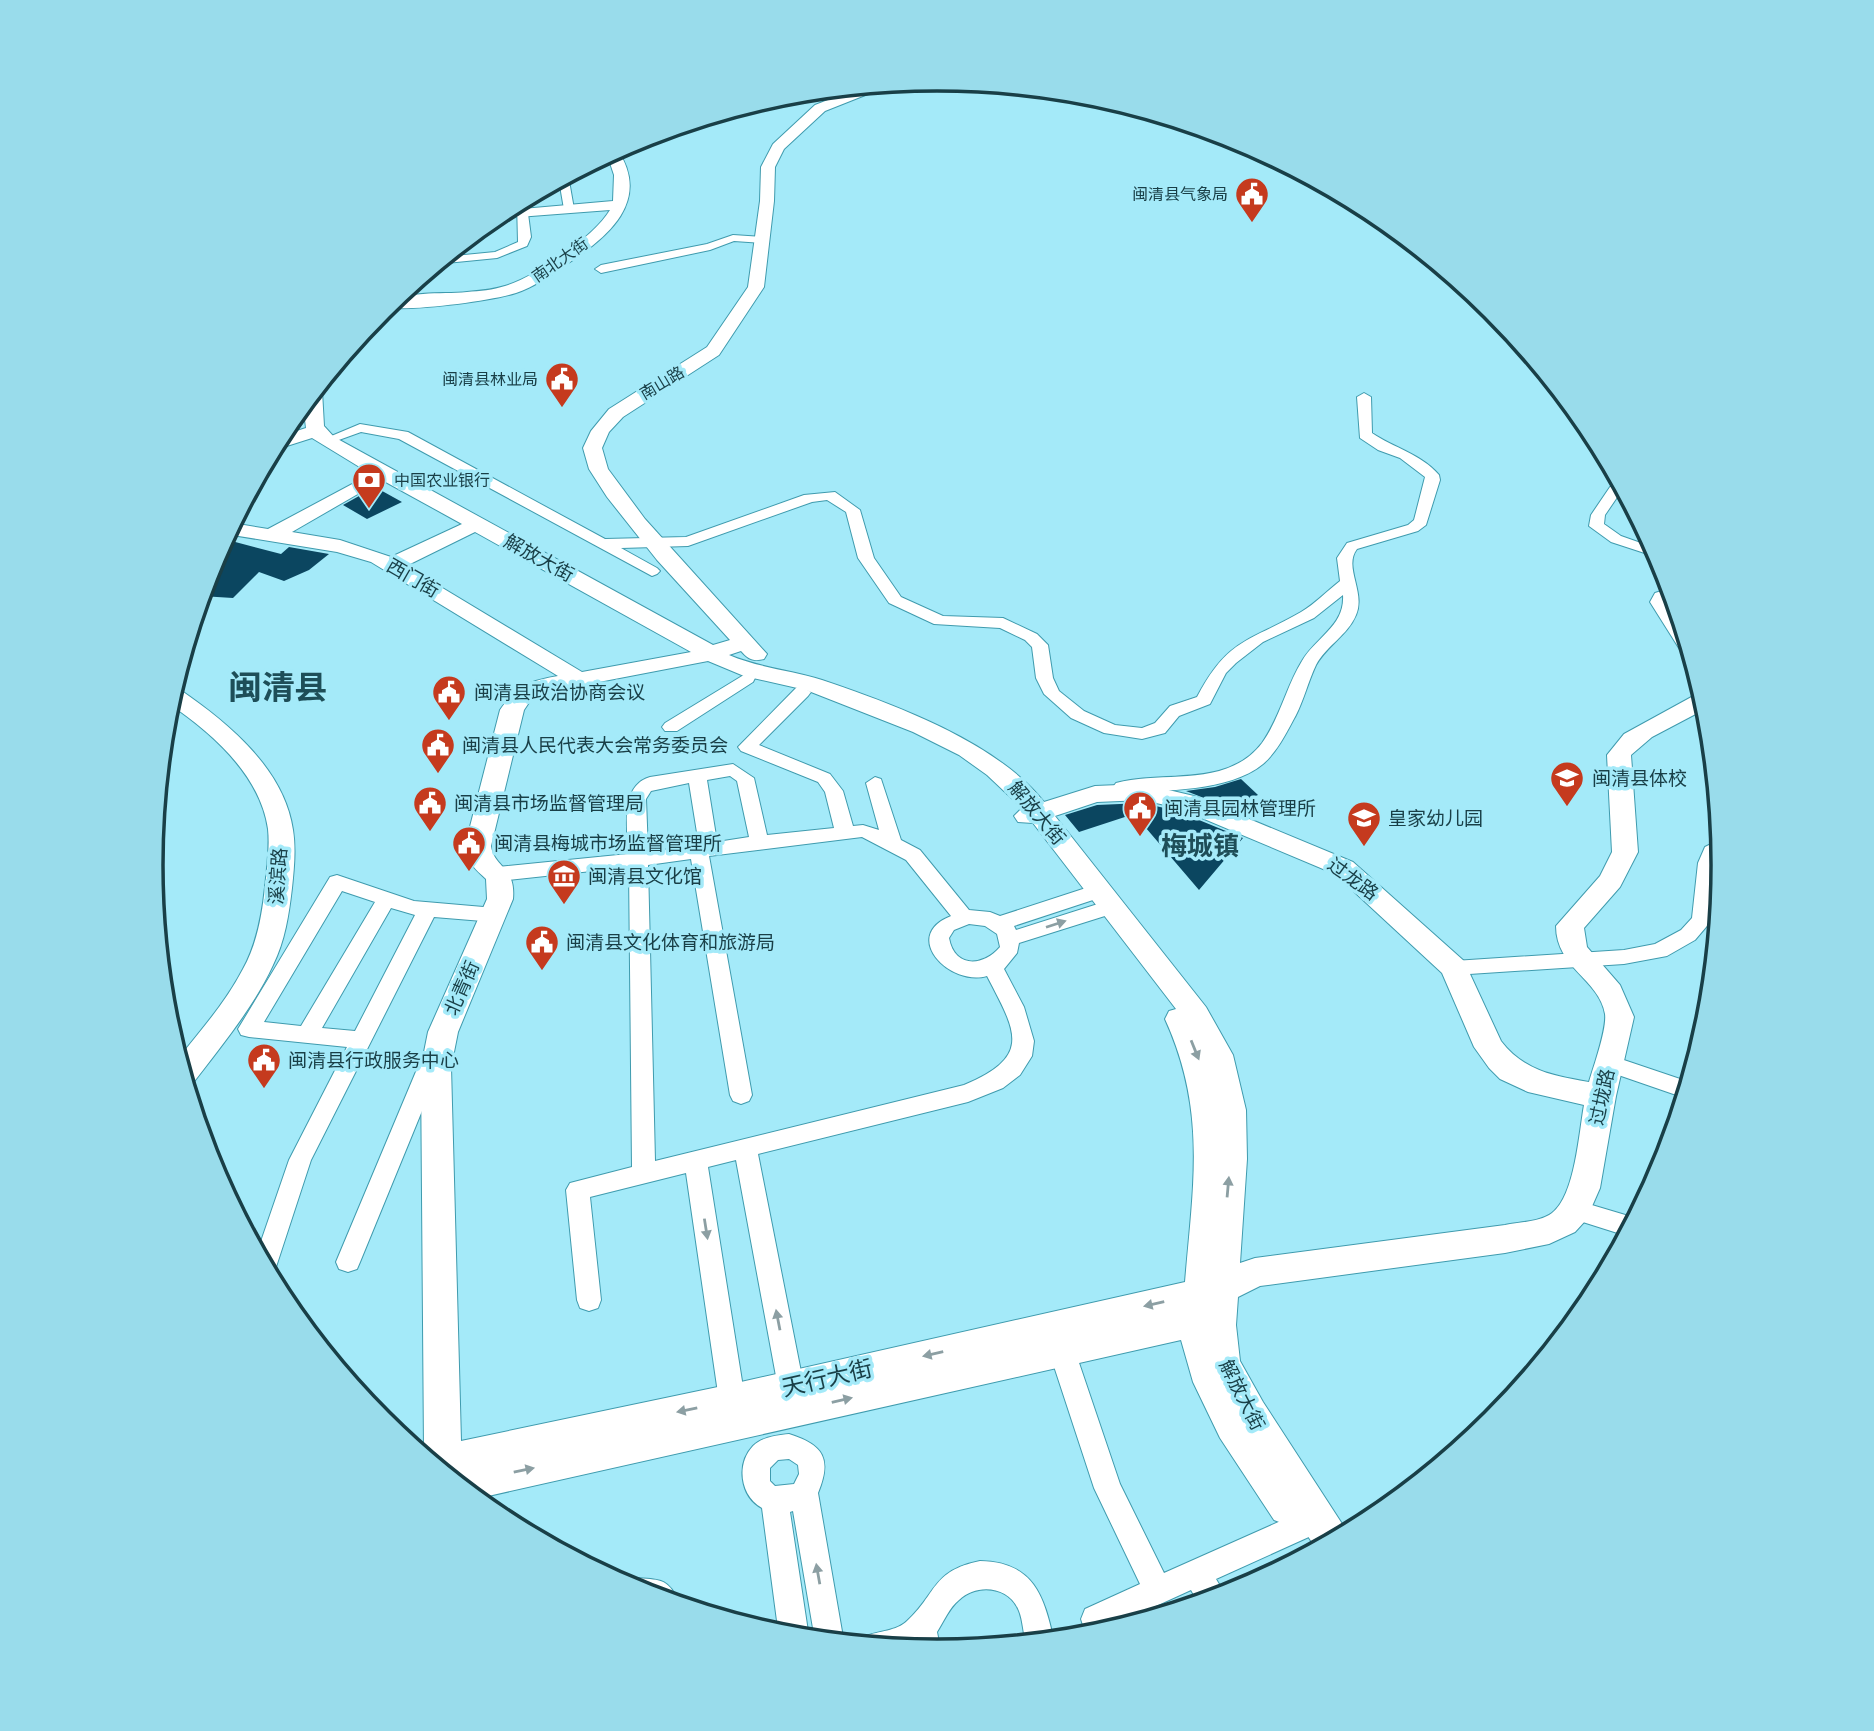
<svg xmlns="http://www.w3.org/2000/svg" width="1874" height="1731" viewBox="0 0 1874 1731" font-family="Poppins,'Noto Sans SC',sans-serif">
  <rect width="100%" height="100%" fill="#a4eaf9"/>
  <path fill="#0b4660" d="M375 487 402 502 367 519 343 505Z
    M224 539 281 554 289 547 329 554 309 570 284 581 259 572 233 598 201 596 210 564Z
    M1241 779 1258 795 1227 807 1186 791 1215 787Z
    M1143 803 1177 811 1243 838 1199 890 1134 814 1079 832 1065 815 1097 805Z"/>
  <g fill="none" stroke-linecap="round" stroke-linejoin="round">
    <g stroke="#3f9bae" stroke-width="2">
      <path id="street" d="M568 175 574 209 569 212 564 209 559 180Z
        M526 198 531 237 527 246 497 258 436 264 444 257 495 252 518 242 517 202Z
        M733 235 763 237 769 240 763 243 734 241 710 250 601 273 595 269 601 265 707 244Z
        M1364 393 1371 397 1372 433C1394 448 1421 454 1439 475L1440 480 1426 525 1418 531 1357 549C1343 567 1366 592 1356 615 1348 635 1326 646 1316 665 1308 682 1304 699 1296 715 1287 732 1277 752 1263 764 1229 792 1164 790 1122 793L1113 787 1116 783C1163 770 1227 789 1262 743 1280 718 1286 687 1302 661 1316 637 1345 626 1343 595L1314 618 1263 642 1236 663 1226 673 1210 704 1179 716 1165 733 1142 739 1104 733 1071 718 1044 694 1036 678 1032 647 1025 640 1000 628 934 624 889 603 858 558 846 512 827 500 812 502 688 546 621 548 657 568 660 571 657 574 652 576 399 439 361 432 336 441 329 437 360 424 408 432 605 539 686 537 804 495 835 492 860 510 874 558 901 597 943 616 1003 618 1037 634 1048 645 1053 678 1059 691 1084 711 1115 725 1142 728 1155 723 1170 706 1197 697C1228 638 1249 642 1301 612 1315 604 1327 591 1340 581L1337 558 1347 543 1408 525 1414 520 1425 477 1400 458 1378 450 1360 438 1357 397Z
        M1615 486 1622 490 1605 515 1604 524 1621 536 1655 548 1660 558 1611 542 1589 526 1591 515 1610 487Z
        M1671 588 1674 597 1666 602 1683 629 1692 657 1684 656 1650 602 1655 593Z
        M747 673 755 678 753 682 677 731H665L662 727 665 723Z
        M802 687 811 692 808 696 759 745 830 774 843 791 853 826 863 825 879 830 866 783 875 777 881 779 901 840 920 850 969 910 990 912 1000 916 1089 887 1096 889 1099 894 1096 899 1014 926 1016 930 1101 903 1108 905 1111 910 1108 915 1019 943 1017 953 1004 969 1024 1007 1034 1041 1032 1056 1020 1075 1003 1088 968 1102 758 1154 804 1387 800 1395 791 1399 782 1395 778 1387 736 1160 708 1167 745 1400 741 1408 732 1412 723 1408 719 1400 686 1173 590 1197 601 1300 598 1308 589 1311 580 1308 577 1300 566 1190 570 1183 632 1167 629 867 498 881 491 879 488 874 491 869 498 867 628 854C628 830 619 786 650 777L733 764 754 778 767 835 834 828 825 792 818 782 741 751 738 747 796 688ZM730 776 737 781 749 837 717 842 707 780ZM689 783 699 845 648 852 646 799 651 791ZM862 837 906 860 951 916C900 936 950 987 987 976 1016 1032 1033 1056 964 1085L655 1161 648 865 691 859 730 1095 733 1101 741 1104 749 1101 752 1095 709 856ZM969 924 985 926 997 934 1000 947C982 968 954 967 949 938L954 930Z
        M1721 839 1723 854 1718 863 1712 920 1695 940 1667 956 1624 964 1454 975 1447 973 1444 968 1447 963 1454 961 1624 950 1655 944 1681 930 1692 918 1698 863 1705 847Z
        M337 875 414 901 495 908 502 910 505 915 502 920 495 922 434 917 311 1160 276 1267 273 1274 269 1276 257 1253 289 1160 347 1047 249 1037 241 1035 238 1029 330 877ZM342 891 375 902 301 1026 264 1022ZM391 908 415 915 355 1031 322 1028Z
        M431 1054 439 1056 442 1062 360 1262 357 1269 348 1272 339 1269 336 1262 420 1062 423 1056Z
        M1609 1055 1689 1082 1685 1098 1601 1069 1598 1063 1601 1057Z
        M1575 1200 1632 1217 1636 1218 1627 1236 1567 1217 1563 1210 1567 1203Z
        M1062 1340 1071 1343 1075 1351 1120 1484 1164 1573 1301 1512 1311 1516 1315 1526 1311 1536 1216 1579 1226 1596 1199 1604 1191 1590 1112 1626 1113 1630 1087 1638 1081 1619 1085 1609 1140 1584 1094 1488 1049 1351 1053 1343Z
        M789 1434C824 1445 832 1459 818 1493L844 1643 815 1640 793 1511 790 1512 809 1638 779 1636 762 1508C740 1496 736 1464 753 1446 762 1437 777 1435 789 1434ZM789 1459 798 1465 799 1474 794 1484 775 1486 770 1481V1468L778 1460Z
        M980 1561C1034 1562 1044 1596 1054 1641L1026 1643C1023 1633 1023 1621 1019 1611 1009 1586 977 1583 959 1600 949 1608 944 1621 937 1632L941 1652 862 1645 866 1636C878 1631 897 1631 907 1621 937 1594 931 1571 980 1561Z
        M635 1578C658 1580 668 1577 678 1601L677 1605 623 1586 625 1582Z"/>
    </g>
    <g stroke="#3f9bae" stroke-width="2">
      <path id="secondary" d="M884 84 883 88 825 111 784 149 775 167 774 201 764 287 719 355 623 417 609 432 602 448 608 469 645 519 767 654 764 659C753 662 748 659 741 651L729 655C759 668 791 670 822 680 893 704 997 742 1044 802L1095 786 1143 784 1194 796 1353 862 1464 961 1501 1041C1524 1071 1554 1076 1589 1082 1594 1065 1607 1029 1605 1014 1599 979 1556 968 1556 926L1600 876 1612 852 1607 755 1624 734 1697 694 1703 692 1707 708 1652 737 1631 755 1638 852 1620 887 1584 928 1587 947 1620 985 1634 1017 1616 1096 1600 1188 1586 1220 1575 1232 1549 1244 1505 1253 1260 1286 1238 1297 1236 1325 1240 1361 1263 1402 1348 1533 1317 1550 1298 1521 1287 1525 1274 1520 1220 1438 1193 1382 1181 1340 475 1499 419 1453 424 1450 421 1067 428 1032 487 899 486 879C475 869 467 862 465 846L500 710C516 686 529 681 558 676L371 562 337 552 226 534 232 523 268 529 371 474 312 438 271 451 278 437 306 428 303 403 317 387 322 391 324 426 334 437 713 645 730 640 657 560 607 497 589 469 583 448 591 431 609 409 707 347 748 287 760 201 761 167 773 144 815 105 864 86ZM382 480 462 524 391 557 340 540 292 532ZM475 532 691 652 582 672 406 566ZM708 661 744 676 806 690 913 732 959 755 987 775 1022 808 1014 816 1018 822 1033 823 1176 1009 1169 1011 1165 1019C1207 1111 1193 1185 1185 1282L732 1384 461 1441 451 1067 458 1032 513 899C516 866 494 868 491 846L524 710 530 701 552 691ZM1143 800 1178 808 1335 874 1442 973 1474 1047 1489 1068 1500 1079 1528 1092 1584 1105C1579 1132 1575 1196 1552 1213 1540 1222 1520 1222 1505 1225L1255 1258 1240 1263 1247 1159 1246 1110 1233 1055 1206 1007 1055 816 1097 802Z
        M617 149C652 201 608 237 567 264 551 275 534 287 516 293 490 301 408 312 383 307 405 289 440 295 467 292 480 291 493 290 505 286 535 277 594 237 610 210L490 219 500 211 613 201 614 175 607 154Z
        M173 687 179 689C227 722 284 768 293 830 296 849 294 869 292 888 289 914 285 941 273 965 253 1008 222 1045 193 1083L186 1085 178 1059C201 1030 226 1002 243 969 257 944 262 915 265 887 267 868 270 848 268 829 260 774 211 732 168 703Z"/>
    </g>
    <use href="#street" fill="#fff" fill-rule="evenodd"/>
    <use href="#secondary" fill="#fff" fill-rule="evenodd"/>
  </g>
  <defs><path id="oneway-solid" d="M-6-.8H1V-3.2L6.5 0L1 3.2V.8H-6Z" transform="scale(1.75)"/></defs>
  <g fill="#8c9fa3">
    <use href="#oneway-solid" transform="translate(1056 924) rotate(-18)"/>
    <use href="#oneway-solid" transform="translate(1195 1050) rotate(68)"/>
    <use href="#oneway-solid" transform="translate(1228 1187) rotate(-85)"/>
    <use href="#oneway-solid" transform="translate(706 1229) rotate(81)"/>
    <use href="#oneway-solid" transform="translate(1154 1304) rotate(167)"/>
    <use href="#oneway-solid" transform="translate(778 1320) rotate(-101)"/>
    <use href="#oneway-solid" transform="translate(933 1354) rotate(167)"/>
    <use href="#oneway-solid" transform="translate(842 1400) rotate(-13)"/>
    <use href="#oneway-solid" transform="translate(687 1410) rotate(168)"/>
    <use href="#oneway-solid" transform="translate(524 1470) rotate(-12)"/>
    <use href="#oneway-solid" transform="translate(818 1574) rotate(-100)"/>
  </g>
  <defs>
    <g id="civic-pin" transform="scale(1.75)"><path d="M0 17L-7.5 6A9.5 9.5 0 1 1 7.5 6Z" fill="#c53a1e" stroke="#a4eaf9"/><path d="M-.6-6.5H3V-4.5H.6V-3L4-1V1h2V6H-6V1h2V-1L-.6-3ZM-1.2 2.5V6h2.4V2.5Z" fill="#fff"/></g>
    <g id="bank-pin" transform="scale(1.75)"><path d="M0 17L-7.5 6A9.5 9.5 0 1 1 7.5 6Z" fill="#c53a1e" stroke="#a4eaf9"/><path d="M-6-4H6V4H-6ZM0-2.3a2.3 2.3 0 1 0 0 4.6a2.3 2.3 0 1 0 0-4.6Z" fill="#fff"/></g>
    <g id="school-pin" transform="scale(1.75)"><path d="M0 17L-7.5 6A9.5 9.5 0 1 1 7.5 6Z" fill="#c53a1e" stroke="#a4eaf9"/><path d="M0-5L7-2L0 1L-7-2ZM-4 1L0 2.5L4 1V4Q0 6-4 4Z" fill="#fff"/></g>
    <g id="museum-pin" transform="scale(1.75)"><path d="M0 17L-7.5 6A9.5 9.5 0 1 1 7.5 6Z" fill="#c53a1e" stroke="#a4eaf9"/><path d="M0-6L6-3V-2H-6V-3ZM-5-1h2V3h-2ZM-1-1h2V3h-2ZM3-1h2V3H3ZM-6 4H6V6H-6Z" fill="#fff"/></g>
  </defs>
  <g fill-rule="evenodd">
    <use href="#civic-pin" x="1252" y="194"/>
    <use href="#civic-pin" x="562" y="379"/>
    <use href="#bank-pin" x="369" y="480"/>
    <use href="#civic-pin" x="449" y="692"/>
    <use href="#civic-pin" x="438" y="745"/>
    <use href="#school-pin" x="1567" y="778"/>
    <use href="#civic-pin" x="430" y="803"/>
    <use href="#civic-pin" x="1140" y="808"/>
    <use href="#school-pin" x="1364" y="818"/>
    <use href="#civic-pin" x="469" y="843"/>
    <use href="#museum-pin" x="564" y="876"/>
    <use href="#civic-pin" x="542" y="942"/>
    <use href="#civic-pin" x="264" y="1060"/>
  </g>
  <g text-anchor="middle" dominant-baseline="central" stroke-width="7" stroke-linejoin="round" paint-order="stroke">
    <g font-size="16" fill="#193f47" stroke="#a4eaf9" text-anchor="end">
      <text x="1228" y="194">闽清县气象局</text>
      <text x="538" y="379">闽清县林业局</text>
      <text x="394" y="480" text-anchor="start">中国农业银行</text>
    </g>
    <g font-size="16" fill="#193f47" stroke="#a4eaf9">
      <text transform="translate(560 260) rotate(-35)">南北大街</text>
      <text transform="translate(662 383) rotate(-31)">南山路</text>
    </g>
    <g font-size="19" fill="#193f47" stroke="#a4eaf9">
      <text transform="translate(539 558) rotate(29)">解放大街</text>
      <text transform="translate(413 578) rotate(30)">西门街</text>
      <text transform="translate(1037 813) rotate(50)">解放大街</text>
      <text transform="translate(278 876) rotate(-86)">溪滨路</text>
      <text transform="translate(1353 879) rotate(36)">过龙路</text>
      <text transform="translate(462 988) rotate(-66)">北青街</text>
      <text transform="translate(1602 1097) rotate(-78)">过垅路</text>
      <text transform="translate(1242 1395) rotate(63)">解放大街</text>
    </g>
    <g font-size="19" fill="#193f47" stroke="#a4eaf9" text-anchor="start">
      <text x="474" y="692">闽清县政治协商会议</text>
      <text x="462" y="745">闽清县人民代表大会常务委员会</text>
      <text x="1592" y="778">闽清县体校</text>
      <text x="454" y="803">闽清县市场监督管理局</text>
      <text x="1164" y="808">闽清县园林管理所</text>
      <text x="1388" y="818">皇家幼儿园</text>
      <text x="494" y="843">闽清县梅城市场监督管理所</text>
      <text x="588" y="876">闽清县文化馆</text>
      <text x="566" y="942">闽清县文化体育和旅游局</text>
      <text x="288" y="1060">闽清县行政服务中心</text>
    </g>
    <g font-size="23" fill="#193f47" stroke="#a4eaf9">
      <text transform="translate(827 1378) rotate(-13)">天行大街</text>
    </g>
    <g font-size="26" font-weight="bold" fill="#1e4e58" stroke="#a4eaf9">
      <text x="1200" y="846">梅城镇</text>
    </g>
    <g font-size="33" font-weight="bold" fill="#1e4e58" stroke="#a4eaf9">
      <text x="278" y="687">闽清县</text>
    </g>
  </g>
  <path d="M0 0H1874V1731H0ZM163 865a774 774 0 1 1 1548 0a774 774 0 1 1-1548 0Z" fill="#99dceb" fill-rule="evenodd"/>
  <path fill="none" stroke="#193f47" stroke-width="3.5" d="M163 865a774 774 0 1 1 1548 0a774 774 0 1 1-1548 0Z"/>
</svg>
